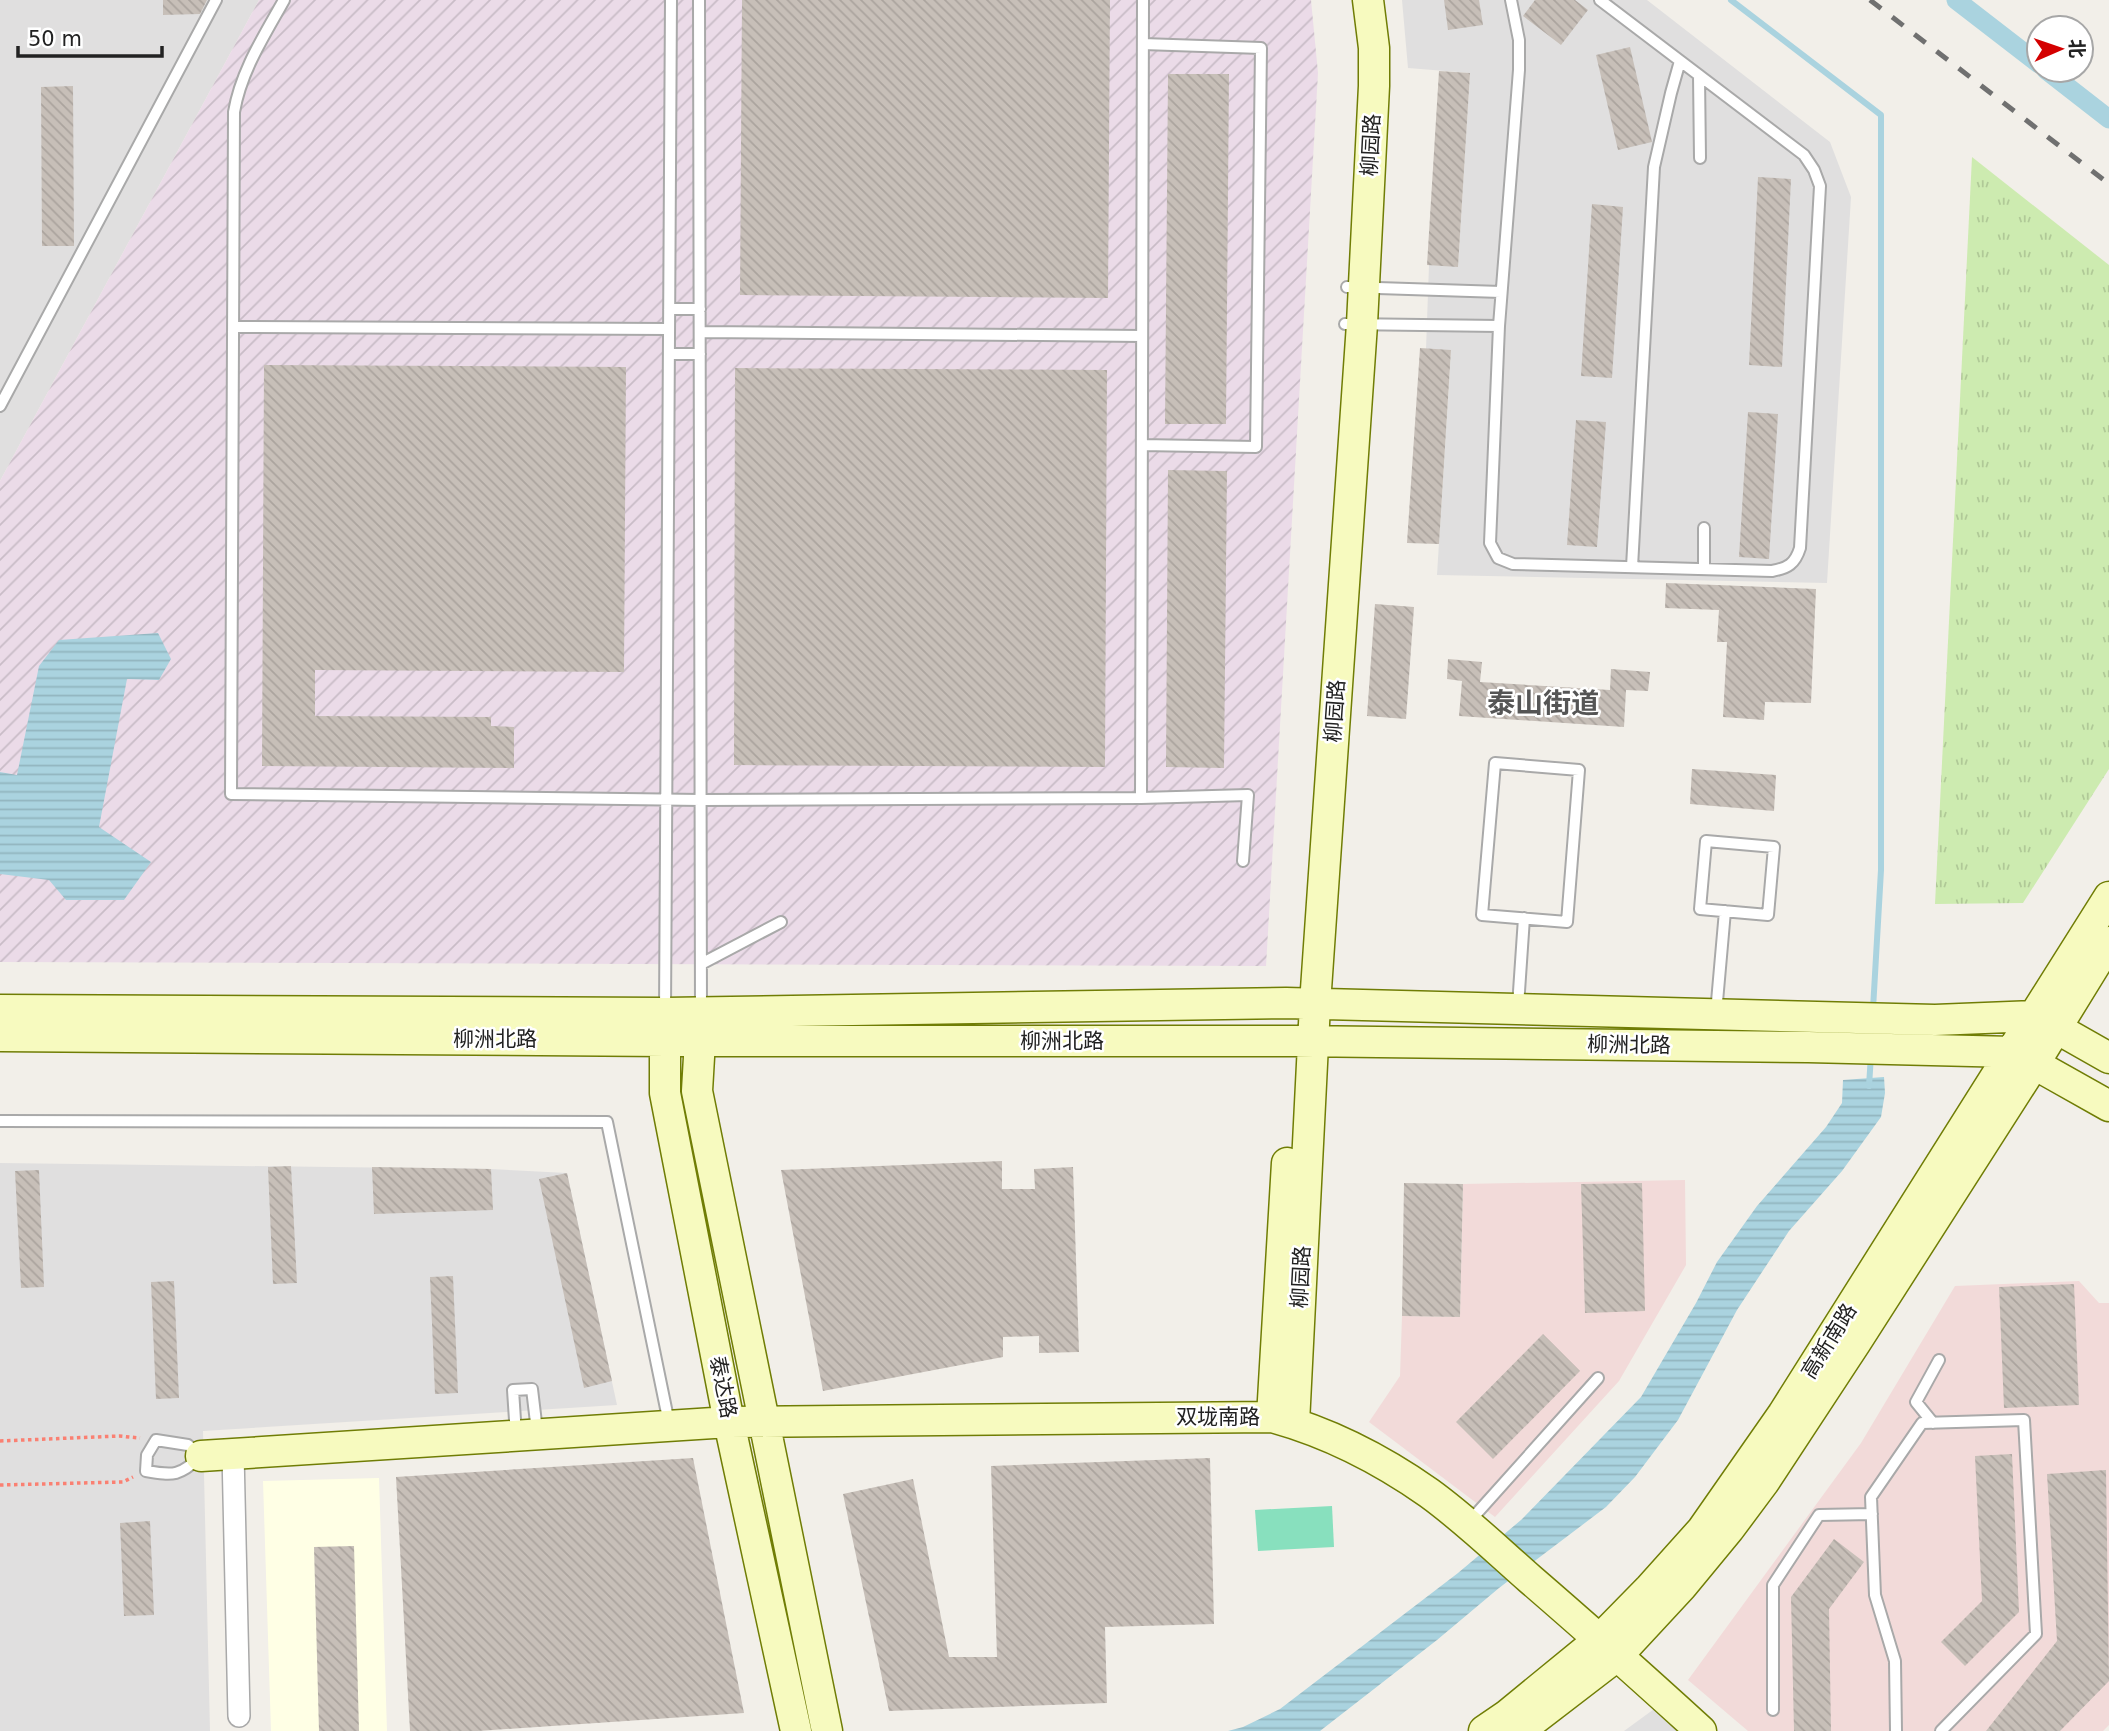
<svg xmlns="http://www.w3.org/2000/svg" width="2109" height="1731" viewBox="0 0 2109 1731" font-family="'DejaVu Sans','Noto Sans SC',sans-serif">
  <defs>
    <pattern id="industrial-furrows" width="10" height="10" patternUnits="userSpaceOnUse" patternTransform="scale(1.75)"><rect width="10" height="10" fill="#ebdbe8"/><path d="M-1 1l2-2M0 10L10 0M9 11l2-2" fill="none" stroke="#c9bcc7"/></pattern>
    <pattern id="grass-tufts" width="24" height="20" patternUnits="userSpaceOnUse" patternTransform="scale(1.75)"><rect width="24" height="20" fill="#cdebb0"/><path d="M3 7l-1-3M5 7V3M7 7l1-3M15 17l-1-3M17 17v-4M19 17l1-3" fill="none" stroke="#b0c997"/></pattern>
    <pattern id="water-rules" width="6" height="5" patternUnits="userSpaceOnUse" patternTransform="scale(1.75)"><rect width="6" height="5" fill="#aad3df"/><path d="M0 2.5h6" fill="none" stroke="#92b5bf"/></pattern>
    <pattern id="building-back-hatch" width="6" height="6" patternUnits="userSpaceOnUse" patternTransform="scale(1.75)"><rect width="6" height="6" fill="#c7bfb8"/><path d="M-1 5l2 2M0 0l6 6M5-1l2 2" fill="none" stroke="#aba49e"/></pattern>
  </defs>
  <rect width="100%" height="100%" fill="#f2efe9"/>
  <path fill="#e0dfdf" d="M0 0H259L0 481Z
    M1402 0H1647L1830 142 1851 197 1827 583 1437 575 1451 351 1426 349 1429 265 1458 266 1470 73 1408 68Z
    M0 1163 491 1169 567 1173 617 1405 203 1431 210 1731H0Z
    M1661 1704 1691 1731H1624Z"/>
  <path fill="#f2dad9" d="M1685 1180 1686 1265 1619 1381 1495 1517 1369 1422 1400 1376 1402 1316 1460 1317 1463 1184Z
    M2079 1281 2099 1303H2109V1725L2103 1731H1748L1688 1680 1861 1443 1955 1286Z"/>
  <path fill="url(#industrial-furrows)" d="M259 0H1311L1318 73 1266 966 0 962V481Z"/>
  <path fill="#ffffe5" d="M379 1478 387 1731H271L263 1481Z"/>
  <path fill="url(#grass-tufts)" d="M1972 157 2109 265V769L2023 903 1935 904Z"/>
  <path fill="#88e0be" d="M1332 1506 1334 1547 1258 1551 1255 1510Z"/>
  <path fill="url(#water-rules)" d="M158 633 171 659 159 680 127 679 99 827 151 862 124 900H66L49 880 0 874V772L17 775 39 666 59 640Z
    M1884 1077 1885 1093 1881 1117 1842 1171 1789 1231 1737 1310 1678 1420 1635 1477 1606 1507 1499 1588 1437 1640 1320 1731H1228L1243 1727 1280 1709 1458 1573 1521 1520 1641 1397 1696 1303 1717 1262 1757 1206 1826 1127 1842 1103 1843 1080Z"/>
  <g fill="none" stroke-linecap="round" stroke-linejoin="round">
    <path stroke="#aad3df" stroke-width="6" d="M1731 0 1881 115V870L1873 1009
      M1869 1086 1871 1055"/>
    <path stroke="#aad3df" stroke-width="19" d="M1956 0 2039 64
      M2046 70 2109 119"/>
  </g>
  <path fill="url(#building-back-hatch)" d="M163 0H207L200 14 163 15Z
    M742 0H1110L1108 298 740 295Z
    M1444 0H1479L1483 25 1448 30Z
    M1535 0H1575L1588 10 1561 45 1523 16Z
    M1630 47 1652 142 1618 150 1596 55Z
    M1439 71 1470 73 1458 267 1427 265Z
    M1168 74H1229L1226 424H1165Z
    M73 86 74 246H42L41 87Z
    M1758 177 1791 179 1782 367 1749 365Z
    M1592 204 1623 207 1612 378 1581 376Z
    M1420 348 1451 350 1439 544 1407 543Z
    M264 365 626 367 624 672 315 670V716L491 717V726L514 727V768L262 766Z
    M735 368 1107 370 1105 767 734 765Z
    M1748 412 1778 414 1769 559 1739 557Z
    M1576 420 1606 422 1597 547 1567 545Z
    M1168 470 1227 471 1224 768 1166 767Z
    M1666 583 1816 589 1811 703 1765 702 1764 720 1723 717 1727 642H1717L1719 610 1665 608Z
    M1375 604 1414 607 1406 719 1367 716Z
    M1448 659 1482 662 1480 682 1610 690 1611 669 1650 672 1648 691 1626 690 1624 727 1459 716 1462 681 1447 679Z
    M1692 769 1776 775 1774 811 1690 804Z
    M1002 1161V1189H1035L1034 1169 1073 1167 1079 1352 1039 1353V1336L1003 1337V1357L823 1391 781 1170Z
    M291 1166 297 1283 273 1284 268 1167Z
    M372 1167 491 1169 493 1210 374 1214Z
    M39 1170 44 1287 21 1288 15 1171Z
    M567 1173 612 1381 584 1388 539 1179Z
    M1404 1183 1463 1184 1460 1317 1402 1316Z
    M1642 1183 1645 1311 1585 1313 1581 1184Z
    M453 1276 458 1393 435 1394 430 1277Z
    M174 1281 179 1398 156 1399 151 1282Z
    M2074 1284 2079 1405 2004 1408 1999 1287Z
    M1543 1334 1580 1371 1493 1459 1456 1422Z
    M2012 1454 2019 1612 1965 1666 1941 1642 1982 1601 1975 1456Z
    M693 1458 744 1713 478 1731H410L396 1477Z
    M1210 1458 1214 1624 1105 1627 1107 1703 889 1711 843 1494 913 1479 949 1657H997L991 1466Z
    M2106 1470 2109 1681 2060 1731H1986L2057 1641 2047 1474Z
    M150 1521 154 1615 124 1616 120 1523Z
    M1834 1539 1864 1562 1829 1609 1831 1731H1794L1791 1597Z
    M354 1546 359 1731H319L314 1547Z"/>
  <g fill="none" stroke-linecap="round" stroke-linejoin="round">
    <g stroke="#a9a9a9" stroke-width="14">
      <path id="lane" d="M284 0C264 36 241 71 234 112L231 794 701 800 1141 798 1143 0
        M699 0 701 1012
        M1511 0 1519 40V70L1499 326 1490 543 1498 558 1513 564 1772 571C1788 568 1795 564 1800 548L1820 186 1814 170 1804 155 1600 0
        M1699 76 1700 158
        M1347 287 1501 292
        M669 309H700
        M1345 324 1499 326
        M234 327 669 329
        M700 332 1142 336
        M669 354H700
        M0 406 216 0
        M1142 445 1256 447 1261 48 1143 44
        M1632 567 1654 167 1671 93 1680 61
        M1704 569V528
        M1495 763 1579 770 1567 922 1482 915Z
        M1141 798 1248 795 1243 861
        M1706 841 1774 847 1768 915 1700 909Z
        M701 964 781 922
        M1518 1006 1524 918
        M665 1012 671 0
        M1716 1013 1725 911
        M0 1121 607 1122 669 1423
        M1933 1423 1916 1402 1939 1360
        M516 1435 513 1390 532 1389 537 1431
        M156 1440 188 1445 201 1456C180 1476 174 1476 146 1471L147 1455Z
        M1469 1522 1598 1378
        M1773 1710V1585L1819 1515 1872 1514
        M1896 1731 1895 1661 1875 1595 1871 1497 1922 1423 2024 1420 2036 1634 1941 1731"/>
    </g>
    <g stroke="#a9a9a9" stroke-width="24">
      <path id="street" d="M233 1453 239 1716"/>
    </g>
    <g stroke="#707d05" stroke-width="33">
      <path id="secondary" d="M0 1010 665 1013 1286 1003 1935 1020 2035 1016 2109 1058
        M665 1020V1093L729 1422 796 1731
        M701 1023 697 1091 827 1731
        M0 1036 666 1041H1294L1808 1047 2013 1052 2109 1106
        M1272 1417 1287 1163
        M1294 1423 1315 1004 1362 324 1374 86V48L1368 0
        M201 1456 729 1422 1272 1417C1327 1432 1382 1460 1429 1493 1465 1519 1497 1550 1530 1579 1588 1629 1645 1680 1701 1731
        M1484 1731 1506 1716 1600 1639 1650 1588 1702 1530 1783 1414 2109 897
        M1519 1731 1618 1655 1682 1586 1729 1529 1764 1482 1856 1342 2034 1064 2109 942"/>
    </g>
    <path stroke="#fa8072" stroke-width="3.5" stroke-dasharray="3.5 3.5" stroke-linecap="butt" d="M0 1441 119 1436 140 1438
      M0 1485 123 1482 133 1477"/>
    <use href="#lane" stroke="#fff" stroke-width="10"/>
    <use href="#street" stroke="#fff" stroke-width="21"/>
    <use href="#secondary" stroke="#f7fabf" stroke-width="30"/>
    <path stroke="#707070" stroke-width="5" stroke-dasharray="14 14" stroke-linecap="butt" d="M1870 0 2109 184"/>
  </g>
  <g text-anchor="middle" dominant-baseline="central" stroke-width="5" stroke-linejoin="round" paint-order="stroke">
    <g font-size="21" fill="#222" stroke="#fff">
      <text transform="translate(1371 145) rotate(-87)">柳园路</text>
      <text transform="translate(1335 711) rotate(-86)">柳园路</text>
      <text x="495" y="1039">柳洲北路</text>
      <text x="1062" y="1041">柳洲北路</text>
      <text transform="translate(1629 1045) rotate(1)">柳洲北路</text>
      <text transform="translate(1301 1277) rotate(-87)">柳园路</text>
      <text transform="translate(1829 1341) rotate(-58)">高新南路</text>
      <text transform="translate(723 1387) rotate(79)">泰达路</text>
      <text x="1218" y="1417">双垅南路</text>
    </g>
    <g font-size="28" font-weight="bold" fill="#555" stroke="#fff">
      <text x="1543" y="703">泰山街道</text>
    </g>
  </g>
  <g transform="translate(2060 49) rotate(88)"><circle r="33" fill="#ffffff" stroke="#a7a7a7" stroke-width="2"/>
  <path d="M0-5L12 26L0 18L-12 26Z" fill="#d40000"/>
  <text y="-10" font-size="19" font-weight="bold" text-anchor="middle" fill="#222222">北</text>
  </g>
  <path d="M18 46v10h144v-10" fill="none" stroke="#222222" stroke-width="3.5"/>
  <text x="28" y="46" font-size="21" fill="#222222" stroke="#ffffff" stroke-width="5" paint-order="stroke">50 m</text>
</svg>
